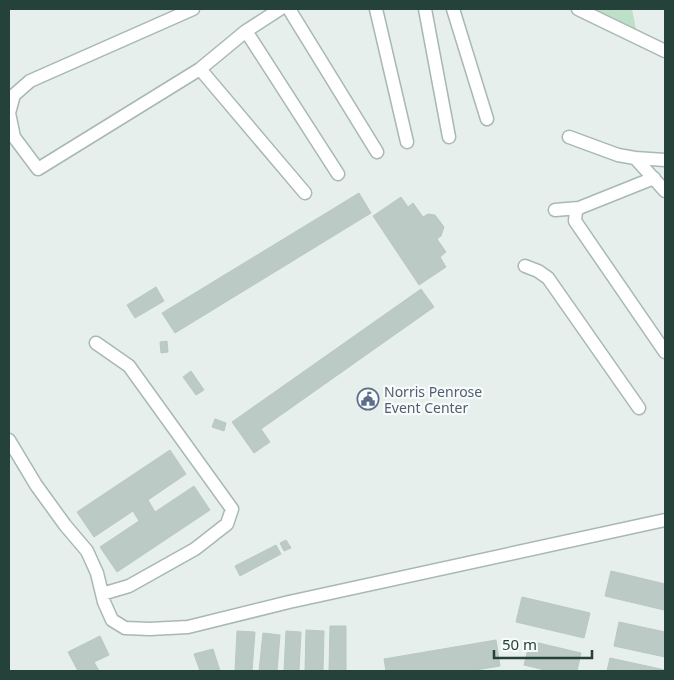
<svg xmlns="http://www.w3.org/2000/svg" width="674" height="680" viewBox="0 0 674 680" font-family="'Noto Sans',sans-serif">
  <rect width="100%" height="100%" fill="#e6efeb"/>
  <path fill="#bfe0c8" d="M578 9H632L638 39Z"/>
  <path fill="#bbcac4" stroke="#b8c9c2" d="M359 193 371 213 175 333 162 313Z
    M401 197 408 207 413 203 423 217 428 214 435 215 444 227 441 236 437 239 446 252 440 257 446 267 419 285 373 216Z
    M156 287 164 301 135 318 127 305Z
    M421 289 434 307 261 429 270 442 254 453 232 422Z
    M167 341 168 352 161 353 160 342Z
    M191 371 204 390 196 395 183 377Z
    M215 419 226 423 224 431 212 427Z
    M170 450 186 474 148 500 155 512 194 486 210 510 117 572 100 547 139 521 133 511 94 537 77 512Z
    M286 540 291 548 284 551 280 543Z
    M276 545 281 554 240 576 235 566Z
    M611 571 665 584 664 610 605 596Z
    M522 597 590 613 584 638 516 622Z
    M619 622 665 632V657L614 646Z
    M330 626H346V671H329Z
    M306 630 324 631 323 671H305Z
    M237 631 255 632 252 671H235Z
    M286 631 301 632 299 671H284Z
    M263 633 280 635 277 671H259Z
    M100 636 109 655 94 662 99 671H78L68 652Z
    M496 640 500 666 470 671H386L384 659Z
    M530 641 581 653 577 671H549L524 665Z
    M213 649 220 671H200L194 654Z
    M610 658 665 670V671H607Z"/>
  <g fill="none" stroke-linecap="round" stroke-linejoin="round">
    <g stroke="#a8b8b2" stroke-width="15">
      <path id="minor" d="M193 9 30 81 14 95 9 113 14 137 38 169 200 69 246 31 280 9
        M289 9 377 152
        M376 9 407 142
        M425 9 449 137
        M453 9 487 119
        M578 9 665 51
        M246 31 338 174
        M200 69 305 193
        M569 137 618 155 635 158 665 191
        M635 158 665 160
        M654 178 579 208 576 211 575 221 665 352
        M555 210 579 208
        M525 266 538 271 548 278 639 408
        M96 343 129 366 232 509 227 524 195 549 129 586 102 594
        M9 440 36 485 65 525 87 551 97 573 104 602 112 620 125 628 150 629 188 627 289 602 665 520"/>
    </g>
    <use href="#minor" stroke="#fff" stroke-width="12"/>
  </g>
  <defs>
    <g id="civic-ring" transform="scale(1.125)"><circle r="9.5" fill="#f7fbf9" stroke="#5c6f8a" stroke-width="1.5"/><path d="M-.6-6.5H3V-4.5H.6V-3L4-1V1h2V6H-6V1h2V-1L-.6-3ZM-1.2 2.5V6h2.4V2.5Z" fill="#5c6f8a"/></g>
  </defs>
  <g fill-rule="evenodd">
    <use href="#civic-ring" x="368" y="399"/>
  </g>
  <g text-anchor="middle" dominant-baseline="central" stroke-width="4.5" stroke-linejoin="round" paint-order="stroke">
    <g font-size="14" fill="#4e5e75" stroke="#f7fbf9" text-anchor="start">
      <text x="384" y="391">Norris Penrose<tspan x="384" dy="16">Event Center</tspan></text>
    </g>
  </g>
  <rect width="674" height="680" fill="none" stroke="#24423a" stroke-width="20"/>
  <path d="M494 650v8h98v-8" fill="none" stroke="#24423a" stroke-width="2.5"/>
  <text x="502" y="650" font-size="15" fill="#24423a" stroke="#f7fbf9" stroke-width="4" paint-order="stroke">50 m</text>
</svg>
